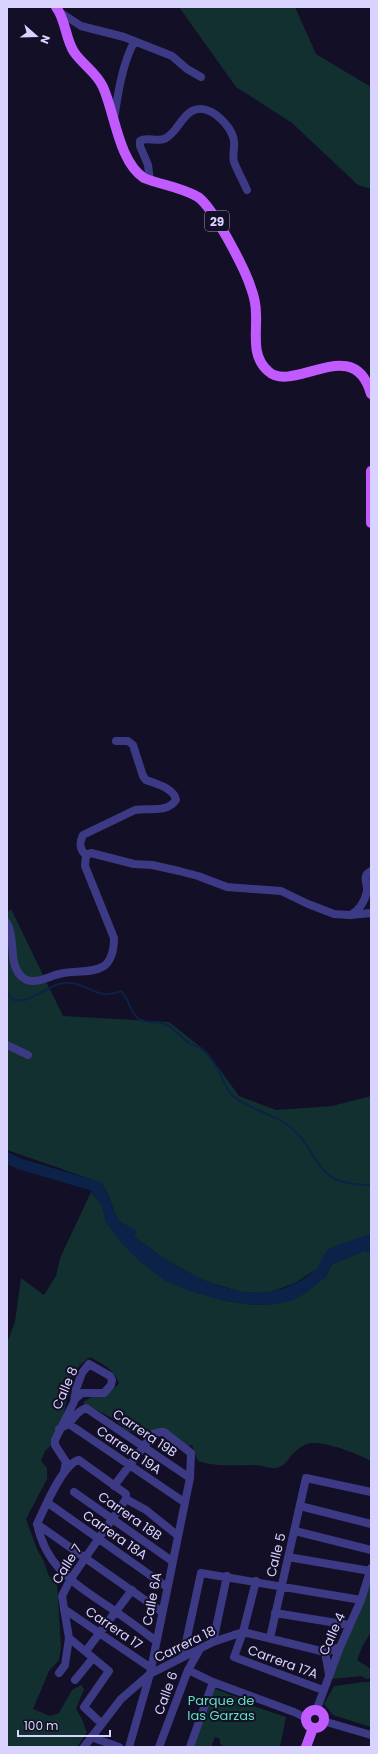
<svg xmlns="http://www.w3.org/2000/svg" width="378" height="1754" viewBox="0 0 378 1754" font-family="Poppins,sans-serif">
  <rect width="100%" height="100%" fill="#130f26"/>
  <path fill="#12302f" d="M179 7H295L316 54 371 87V189L358 185 292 123 236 87Z
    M11 909 63 1016 169 1022 207 1052 239 1096 276 1110 332 1106 371 1096V1235L328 1250 317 1269 295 1283 268 1293 241 1292 204 1281 191 1274 165 1259 134 1237 136 1230C132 1228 126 1226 122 1223 110 1213 112 1191 99 1182L7 1150V913Z
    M91 1192 102 1205 106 1222 220 1300 254 1305 275 1304 326 1277 331 1265 364 1251 371 1252V1461C359 1454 320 1439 307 1444 303 1445 297 1450 294 1453 288 1458 286 1466 276 1468 270 1469 262 1465 255 1465 236 1465 216 1467 198 1461L192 1445 189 1446 161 1428 155 1432 138 1434 127 1431 116 1420 83 1403C92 1392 108 1399 119 1383 114 1369 102 1364 90 1357L80 1365 71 1378 64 1413 51 1445 45 1451 41 1461 47 1468V1479L26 1519 37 1549 44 1562 49 1576 57 1584 61 1647 59 1660 49 1671 33 1709 50 1716 59 1713 72 1690 81 1685 84 1689 76 1709 82 1719 87 1733 77 1747H7V1343L15 1322 21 1278 44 1295 56 1276 60 1258Z
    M371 1579V1632L362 1647 357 1660 371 1669V1678L366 1679 362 1676 331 1679Z
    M364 1682H371V1727L333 1715 324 1704 334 1686Z
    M213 1688 242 1699 241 1702 286 1717 280 1747H225L220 1744V1739L215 1737 211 1747H191Z"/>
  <path fill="#0c2248" d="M99 1182C112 1191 110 1213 122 1223 126 1226 132 1228 137 1230L134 1237C179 1269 240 1312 296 1283 302 1280 314 1273 318 1267 321 1262 324 1253 329 1249 338 1244 359 1238 369 1234L371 1235V1252L364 1251 331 1265 326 1277 307 1292 294 1300 275 1304 254 1305 220 1300 187 1290 164 1280 138 1260 120 1242 106 1222 102 1205 91 1192Z"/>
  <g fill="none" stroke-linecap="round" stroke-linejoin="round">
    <path stroke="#0c2248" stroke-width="2" d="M7 991C15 1015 45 987 59 984 78 979 87 991 103 994 110 995 115 993 121 991 129 998 129 1012 139 1019 147 1024 157 1020 165 1024 174 1028 181 1037 189 1043 194 1046 199 1046 203 1050 209 1056 216 1064 219 1072 224 1080 225 1088 232 1095 243 1106 269 1113 283 1122 324 1147 306 1186 371 1185"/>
    <path stroke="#0c2248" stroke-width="11" d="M7 1158 20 1164 95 1186 103 1198"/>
    <path stroke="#3d3a85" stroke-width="8" d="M61 13 81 26 124 37 172 56 187 69 201 77
      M114 119C118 93 122 65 134 42
      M150 180 148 165 140 146V141C148 136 158 143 166 138 177 132 181 117 192 111 208 102 232 125 234 141 235 148 232 155 234 162 238 172 243 181 247 190
      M86 855C79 849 79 843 83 835L135 810C149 807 166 814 176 800 174 788 156 784 146 780L143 776 133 745 128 741H116
      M351 915C359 910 365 901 367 891 368 883 361 876 371 871
      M7 923C16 938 8 963 21 976 24 979 28 981 32 981 41 982 50 976 59 974 73 970 91 974 104 966 112 960 114 947 114 938L85 866 86 855 91 853 134 864 152 865 179 871 198 876 227 887 281 891 308 904 334 914 350 915 371 913
      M7 1045 28 1055
      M69 1424C74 1417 78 1411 86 1408L190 1478
      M59 1429 69 1424 184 1502
      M64 1472 66 1462 55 1445V1440L74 1402 76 1389 82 1373 89 1364 110 1376 112 1380 111 1385 104 1393H82L75 1399
      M114 1486 153 1434 161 1432H164L191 1453 190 1478 150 1674 129 1747
      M74 1492 172 1561
      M126 1499 146 1510 177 1535
      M48 1503 167 1587
      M300 1506 371 1524
      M37 1524C46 1566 72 1582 106 1605 123 1616 140 1629 156 1641
      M37 1524 162 1612
      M37 1524C44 1509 63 1463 79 1460L126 1494V1499
      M295 1531 371 1550
      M288 1557 370 1571
      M256 1581 243 1632 234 1657 323 1690
      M64 1609 151 1668
      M275 1613 349 1625
      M69 1638 109 1671 84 1707 102 1724
      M270 1638 306 1478 371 1492
      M213 1642 227 1576
      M86 1651 132 1590
      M325 1652 329 1674
      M183 1656 201 1573 361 1600
      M188 1670 213 1682 294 1712 306 1718
      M59 1673 65 1665 69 1638 62 1596 70 1580 126 1499
      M75 1680 93 1658
      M316 1711 340 1647 361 1600 371 1568
      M323 1721 371 1735
      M91 1737 119 1747
      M84 1747 121 1699 150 1674 213 1642 243 1632 325 1652 340 1647
      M159 1747 188 1670 200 1649
      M190 1747 213 1682"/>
    <path stroke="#c25bff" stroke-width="10" d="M56 7C66 20 65 38 74 52 83 65 97 73 103 87 115 114 119 162 144 178 161 185 181 187 198 197 213 207 245 269 251 288 254 296 256 305 256 314 257 334 251 356 268 371 293 395 354 332 371 394
      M371 471V523
      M306 1719a9 9 0 1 1 18 0a9 9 0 1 1-18 0Z
      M306 1747 313 1728"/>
  </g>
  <g text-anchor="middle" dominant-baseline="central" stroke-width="4" stroke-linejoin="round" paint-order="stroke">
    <rect fill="#130f26" stroke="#9e99be" stroke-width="1" x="205" y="211" width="24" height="20" rx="3"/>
    <g font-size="12" font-weight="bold" fill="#d9d4ff">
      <text x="217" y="221">29</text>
    </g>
    <g font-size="13" fill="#d9d4ff" stroke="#130f26">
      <text transform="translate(65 1388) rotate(-67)">Calle 8</text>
      <text transform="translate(145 1433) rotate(34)">Carrera 19B</text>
      <text transform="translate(129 1450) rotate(34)">Carrera 19A</text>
      <text transform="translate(130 1516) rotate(35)">Carrera 18B</text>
      <text transform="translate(115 1535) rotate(35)">Carrera 18A</text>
      <text transform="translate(276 1555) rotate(-76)">Calle 5</text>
      <text transform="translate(67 1564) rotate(-58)">Calle 7</text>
      <text transform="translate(152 1599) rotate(-79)">Calle 6A</text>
      <text transform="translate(114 1628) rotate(34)">Carrera 17</text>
      <text transform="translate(332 1634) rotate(-66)">Calle 4</text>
      <text transform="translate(185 1644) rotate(-26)">Carrera 18</text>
      <text transform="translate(283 1662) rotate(20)">Carrera 17A</text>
      <text transform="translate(166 1693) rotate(-70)">Calle 6</text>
    </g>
    <g font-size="13" fill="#5fe0c0" stroke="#130f26">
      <text x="221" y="1700">Parque de<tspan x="221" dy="15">las Garzas</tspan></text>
    </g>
  </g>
  <rect width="378" height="1754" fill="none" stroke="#d9d4ff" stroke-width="16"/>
  <g transform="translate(36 36) rotate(110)" stroke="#130f26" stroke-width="3" paint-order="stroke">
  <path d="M0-3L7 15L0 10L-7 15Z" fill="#d9d4ff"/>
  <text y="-6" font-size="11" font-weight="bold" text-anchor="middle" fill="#d9d4ff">N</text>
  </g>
  <path d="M18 1730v6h92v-6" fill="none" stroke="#d9d4ff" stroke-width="2"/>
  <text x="24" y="1730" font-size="12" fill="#d9d4ff" stroke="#130f26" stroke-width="3" paint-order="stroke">100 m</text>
</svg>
